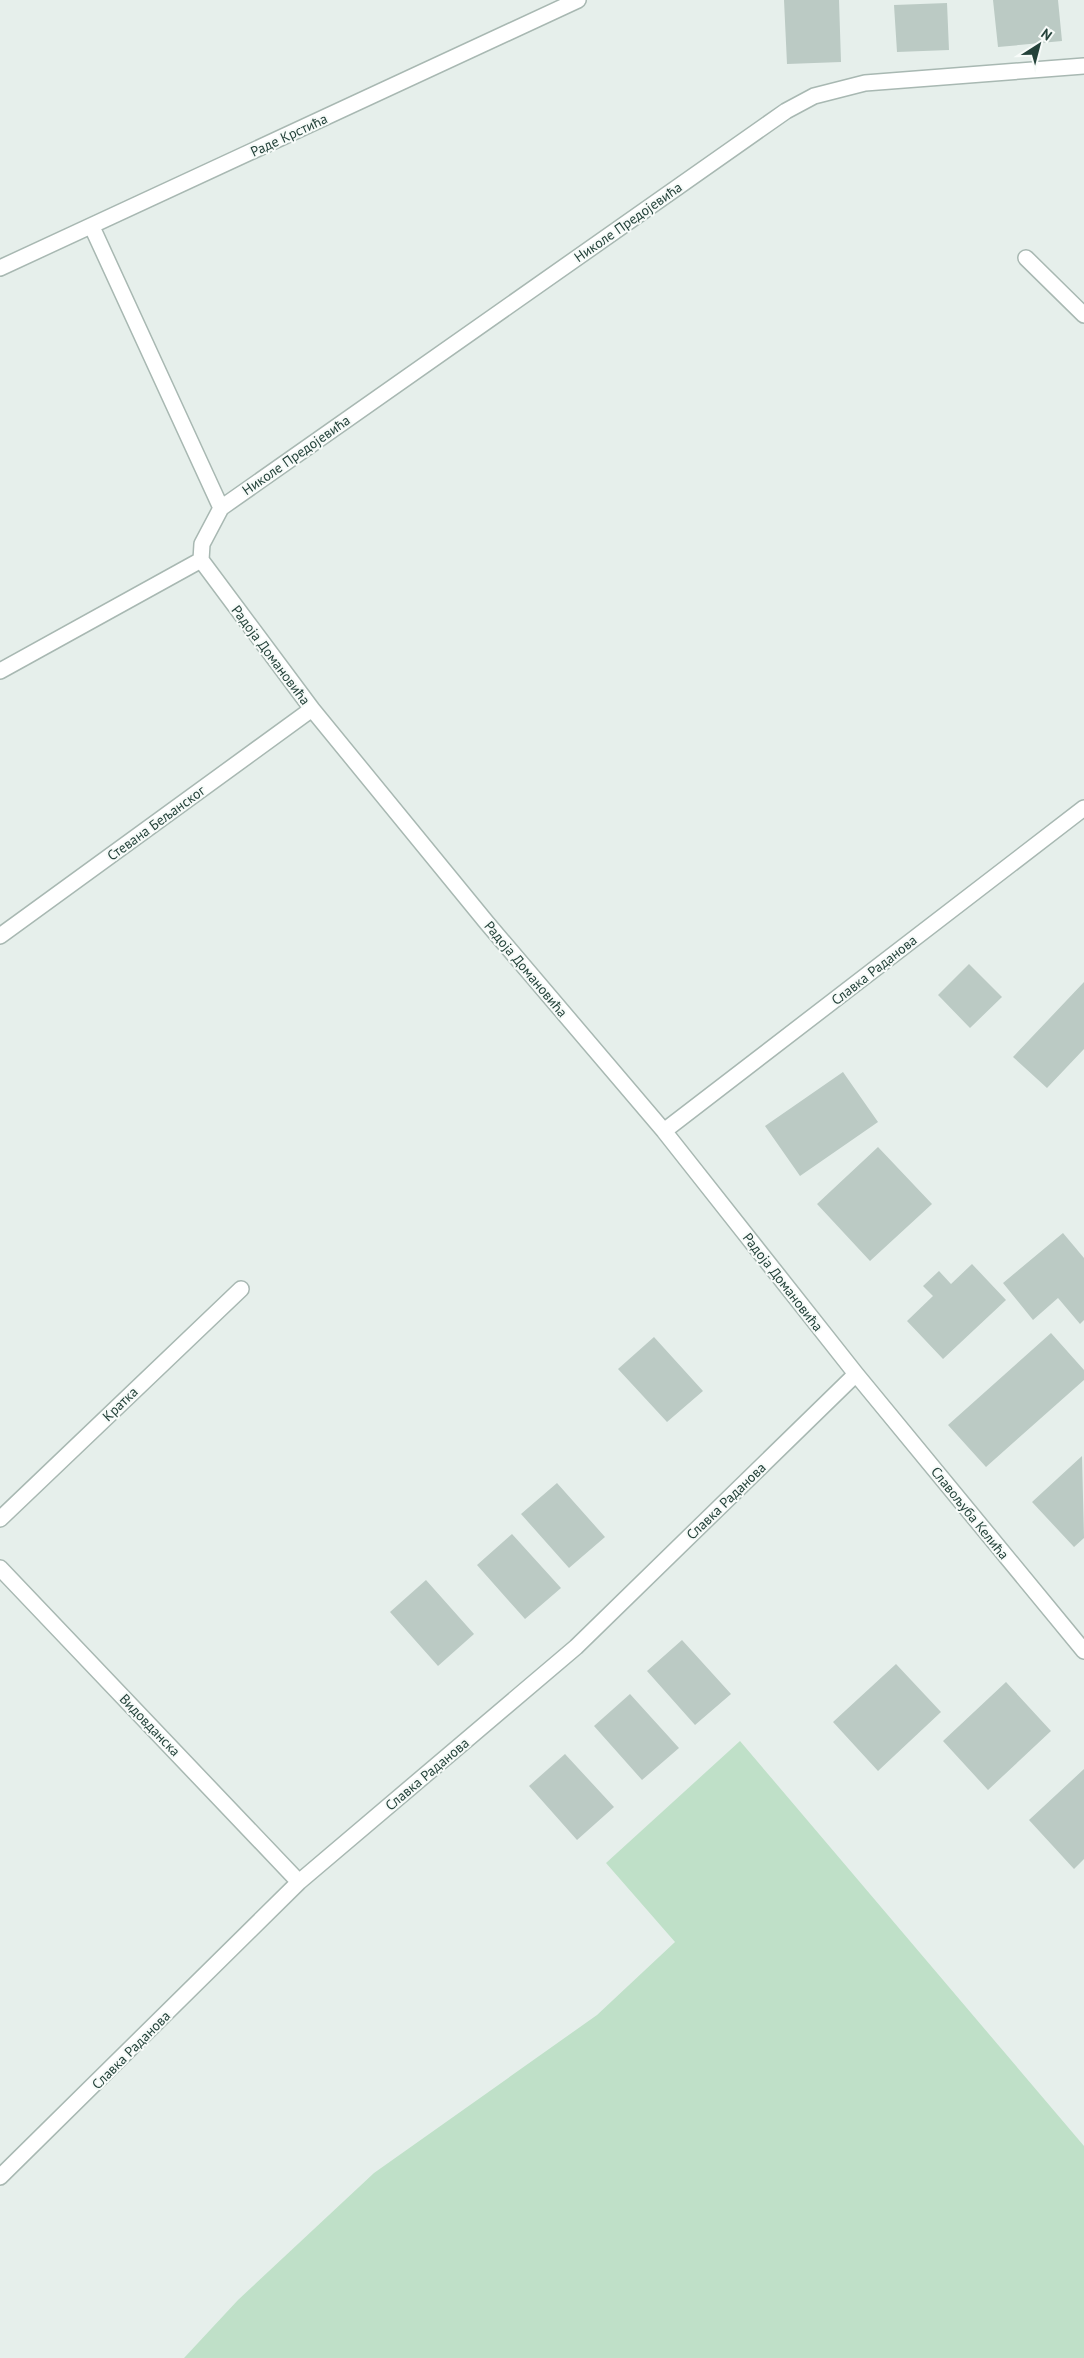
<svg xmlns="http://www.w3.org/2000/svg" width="1084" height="2358" viewBox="0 0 1084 2358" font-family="'PT Sans',sans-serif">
  <rect width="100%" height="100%" fill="#e6efeb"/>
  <path fill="#bfe0c8" d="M740 1741 1084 2146V2358H184L238 2300 374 2173 597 2015 675 1942 606 1863Z"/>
  <path fill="#bbcac4" d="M784 0H839L841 62 787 64Z
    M993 0H1058L1062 41 998 47Z
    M947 3 949 50 897 52 894 5Z
    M969 964 1002 997 970 1028 938 995Z
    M1084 982V1049L1047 1088 1013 1057Z
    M843 1072 878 1122 800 1176 765 1126Z
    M878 1147 932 1204 870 1261 817 1204Z
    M1063 1233 1084 1258V1320L1080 1324 1058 1298 1033 1320 1003 1283Z
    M972 1264 1006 1300 943 1359 907 1321 933 1296 923 1286 939 1271 951 1284Z
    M1051 1333 1084 1370V1380L986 1467 948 1425Z
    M654 1337 703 1391 667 1422 618 1369Z
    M1082 1456 1084 1538 1074 1547 1032 1502Z
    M557 1483 605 1537 569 1568 521 1514Z
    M512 1534 561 1588 525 1619 477 1565Z
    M426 1580 474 1634 438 1666 390 1612Z
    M682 1640 731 1694 695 1725 647 1671Z
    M896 1664 941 1712 878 1771 833 1722Z
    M1006 1682 1051 1731 988 1790 943 1741Z
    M630 1694 679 1748 642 1780 594 1726Z
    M565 1754 614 1807 577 1840 529 1786Z
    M1084 1769V1859L1074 1869 1029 1820Z"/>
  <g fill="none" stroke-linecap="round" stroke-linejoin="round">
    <g stroke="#a8b8b2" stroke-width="18">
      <path id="street" d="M92 227 221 508 202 544 201 560
        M1026 258 1084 315
        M0 268 578 0
        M221 508 786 111 814 96 865 83 1084 66
        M0 671 201 560 312 709 487 923 664 1131 856 1374 1084 1651
        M0 936 312 709
        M664 1131 1084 808
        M0 1519 241 1289
        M0 1568 299 1882
        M0 2177 299 1882 576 1647 856 1374"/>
    </g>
    <use href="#street" stroke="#fff" stroke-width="15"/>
  </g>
  <g text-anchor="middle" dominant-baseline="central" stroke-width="4" stroke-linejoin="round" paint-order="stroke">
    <g font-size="14" fill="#24423a" stroke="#f7fbf9">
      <text transform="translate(289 135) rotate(-25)">Раде Крстића</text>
      <text transform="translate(628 222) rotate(-35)">Николе Предојевића</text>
      <text transform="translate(296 455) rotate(-35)">Николе Предојевића</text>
      <text transform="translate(271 655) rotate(53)">Радоја Домановића</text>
      <text transform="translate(156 823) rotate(-36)">Стевана Бељанског</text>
      <text transform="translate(526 969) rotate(50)">Радоја Домановића</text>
      <text transform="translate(874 970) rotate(-38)">Славка Раданова</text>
      <text transform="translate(783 1282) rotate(52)">Радоја Домановића</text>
      <text transform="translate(120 1404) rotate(-44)">Кратка</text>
      <text transform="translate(726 1501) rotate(-44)">Славка Раданова</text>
      <text transform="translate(970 1513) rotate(51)">Славољуба Келића</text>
      <text transform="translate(150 1725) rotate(46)">Видовданска</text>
      <text transform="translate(427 1774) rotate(-40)">Славка Раданова</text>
      <text transform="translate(131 2050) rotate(-45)">Славка Раданова</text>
    </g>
  </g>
  <g transform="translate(1039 45) rotate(36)" stroke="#f7fbf9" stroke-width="4" paint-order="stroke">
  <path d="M0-4L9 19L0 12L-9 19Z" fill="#24423a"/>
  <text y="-8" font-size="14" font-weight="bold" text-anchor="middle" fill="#24423a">N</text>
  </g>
</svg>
